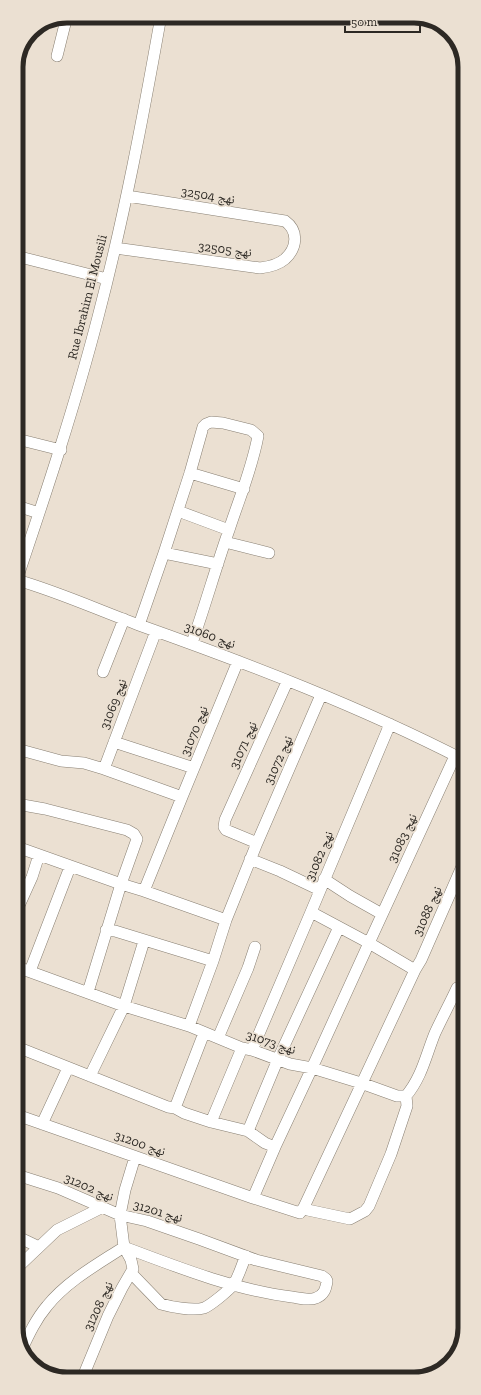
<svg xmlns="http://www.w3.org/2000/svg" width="481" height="1395" viewBox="0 0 481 1395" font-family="'Zilla Slab','Noto Naskh Arabic',serif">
  <rect width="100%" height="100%" fill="#ebe0d2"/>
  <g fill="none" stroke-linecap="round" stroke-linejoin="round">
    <g stroke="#887f72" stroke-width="12">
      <path id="minor" d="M57 56 67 16
        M115 248 260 268C269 267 278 265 285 259 297 248 299 231 285 221L127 196
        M16 256 107 279
        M17 439 61 450
        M190 473 244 489
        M17 506 39 513
        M178 511 229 530
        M225 542 269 553
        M164 553 218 564
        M17 579C46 493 75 406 98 317 124 218 143 117 161 16
        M17 580C59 592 98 610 139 625 249 664 361 707 464 760
        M139 625 164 553 190 473 203 427 206 424 211 422 223 423 251 430 258 436C252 469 239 499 229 530 216 567 205 606 192 643
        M103 672 124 619
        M390 724 311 912 369 943 455 756
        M114 742 194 768
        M17 749 61 761 84 763 104 769 182 797 238 661
        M104 769 156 631
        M17 804 45 809 127 830 134 834 137 839 121 884 17 847
        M257 843 321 695
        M250 859 280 871 320 890
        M324 879 350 896 382 914
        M144 891 226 920 257 843 226 830 224 827 225 820 287 682
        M17 910 32 877 39 855
        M106 930 115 931 213 961 189 1026
        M213 961 226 920
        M17 967 124 1006 189 1026 242 1048 252 1050 290 1064 312 1068 361 1083 397 1096H406C422 1077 426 1055 435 1033 442 1018 450 1003 457 988
        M30 971 70 867
        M88 992 121 884 144 891 182 797
        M218 1038 248 968 255 947
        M17 1047 168 1107 175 1108 184 1113 211 1122 242 1048
        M252 1050 311 912
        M90 1076 124 1006 144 941
        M175 1108 204 1033
        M17 1115 253 1198 300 1213 304 1207 415 970 421 960 464 862
        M211 1122 248 1131 278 1059 339 927
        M42 1124 68 1068
        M248 1131 265 1143 275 1147 312 1068 369 943 415 970
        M17 1175 58 1188 120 1215 124 1247 131 1260 133 1269 122 1288 108 1316 82 1379
        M253 1198 275 1147
        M303 1209 350 1219 365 1211 369 1206 391 1154 407 1106 406 1096
        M18 1237 39 1247
        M18 1267 57 1230 103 1207
        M131 1273 161 1304C171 1307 193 1311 204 1308 211 1305 228 1291 233 1285 238 1279 242 1264 246 1256
        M22 1349C29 1334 36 1319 47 1306 67 1281 98 1264 124 1247 177 1267 235 1290 292 1297 300 1298 309 1301 316 1298 324 1295 326 1289 327 1281L326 1279 322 1276 256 1260 199 1239 147 1221 120 1215 125 1190 135 1157"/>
    </g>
    <use href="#minor" stroke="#fff" stroke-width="11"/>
  </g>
  <g text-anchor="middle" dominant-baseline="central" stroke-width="3.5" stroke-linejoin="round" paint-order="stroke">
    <g font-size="13" fill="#2d2924" stroke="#ebe0d2">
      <text transform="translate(208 195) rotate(9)">نهج 32504</text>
      <text transform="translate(225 249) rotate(7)">نهج 32505</text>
      <text transform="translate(87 297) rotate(-76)">Rue Ibrahim El Mousili</text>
      <text transform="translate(210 635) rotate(20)">نهج 31060</text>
      <text transform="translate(113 704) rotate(-69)">نهج 31069</text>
      <text transform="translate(194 731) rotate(-68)">نهج 31070</text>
      <text transform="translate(243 745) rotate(-66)">نهج 31071</text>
      <text transform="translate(278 760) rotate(-66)">نهج 31072</text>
      <text transform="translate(402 838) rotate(-65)">نهج 31083</text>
      <text transform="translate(319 856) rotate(-67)">نهج 31082</text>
      <text transform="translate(427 911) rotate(-66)">نهج 31088</text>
      <text transform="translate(271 1042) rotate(18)">نهج 31073</text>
      <text transform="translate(140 1143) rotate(19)">نهج 31200</text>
      <text transform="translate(89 1187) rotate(23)">نهج 31202</text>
      <text transform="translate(158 1211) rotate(16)">نهج 31201</text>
      <text transform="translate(98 1306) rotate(-65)">نهج 31208</text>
    </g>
  </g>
  <path d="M0 0H481V1395H0ZM67 23H414A44 44 0 0 1 458 67V1328A44 44 0 0 1 414 1372H67A44 44 0 0 1 23 1328V67A44 44 0 0 1 67 23Z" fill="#ebe0d2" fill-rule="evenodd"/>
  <path fill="none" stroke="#2d2924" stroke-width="5" d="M67 23H414A44 44 0 0 1 458 67V1328A44 44 0 0 1 414 1372H67A44 44 0 0 1 23 1328V67A44 44 0 0 1 67 23Z"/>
  <path d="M345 26v6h75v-6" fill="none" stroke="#2d2924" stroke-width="2"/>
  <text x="351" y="26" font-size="12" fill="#2d2924" stroke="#ebe0d2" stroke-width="3" paint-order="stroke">50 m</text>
</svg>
